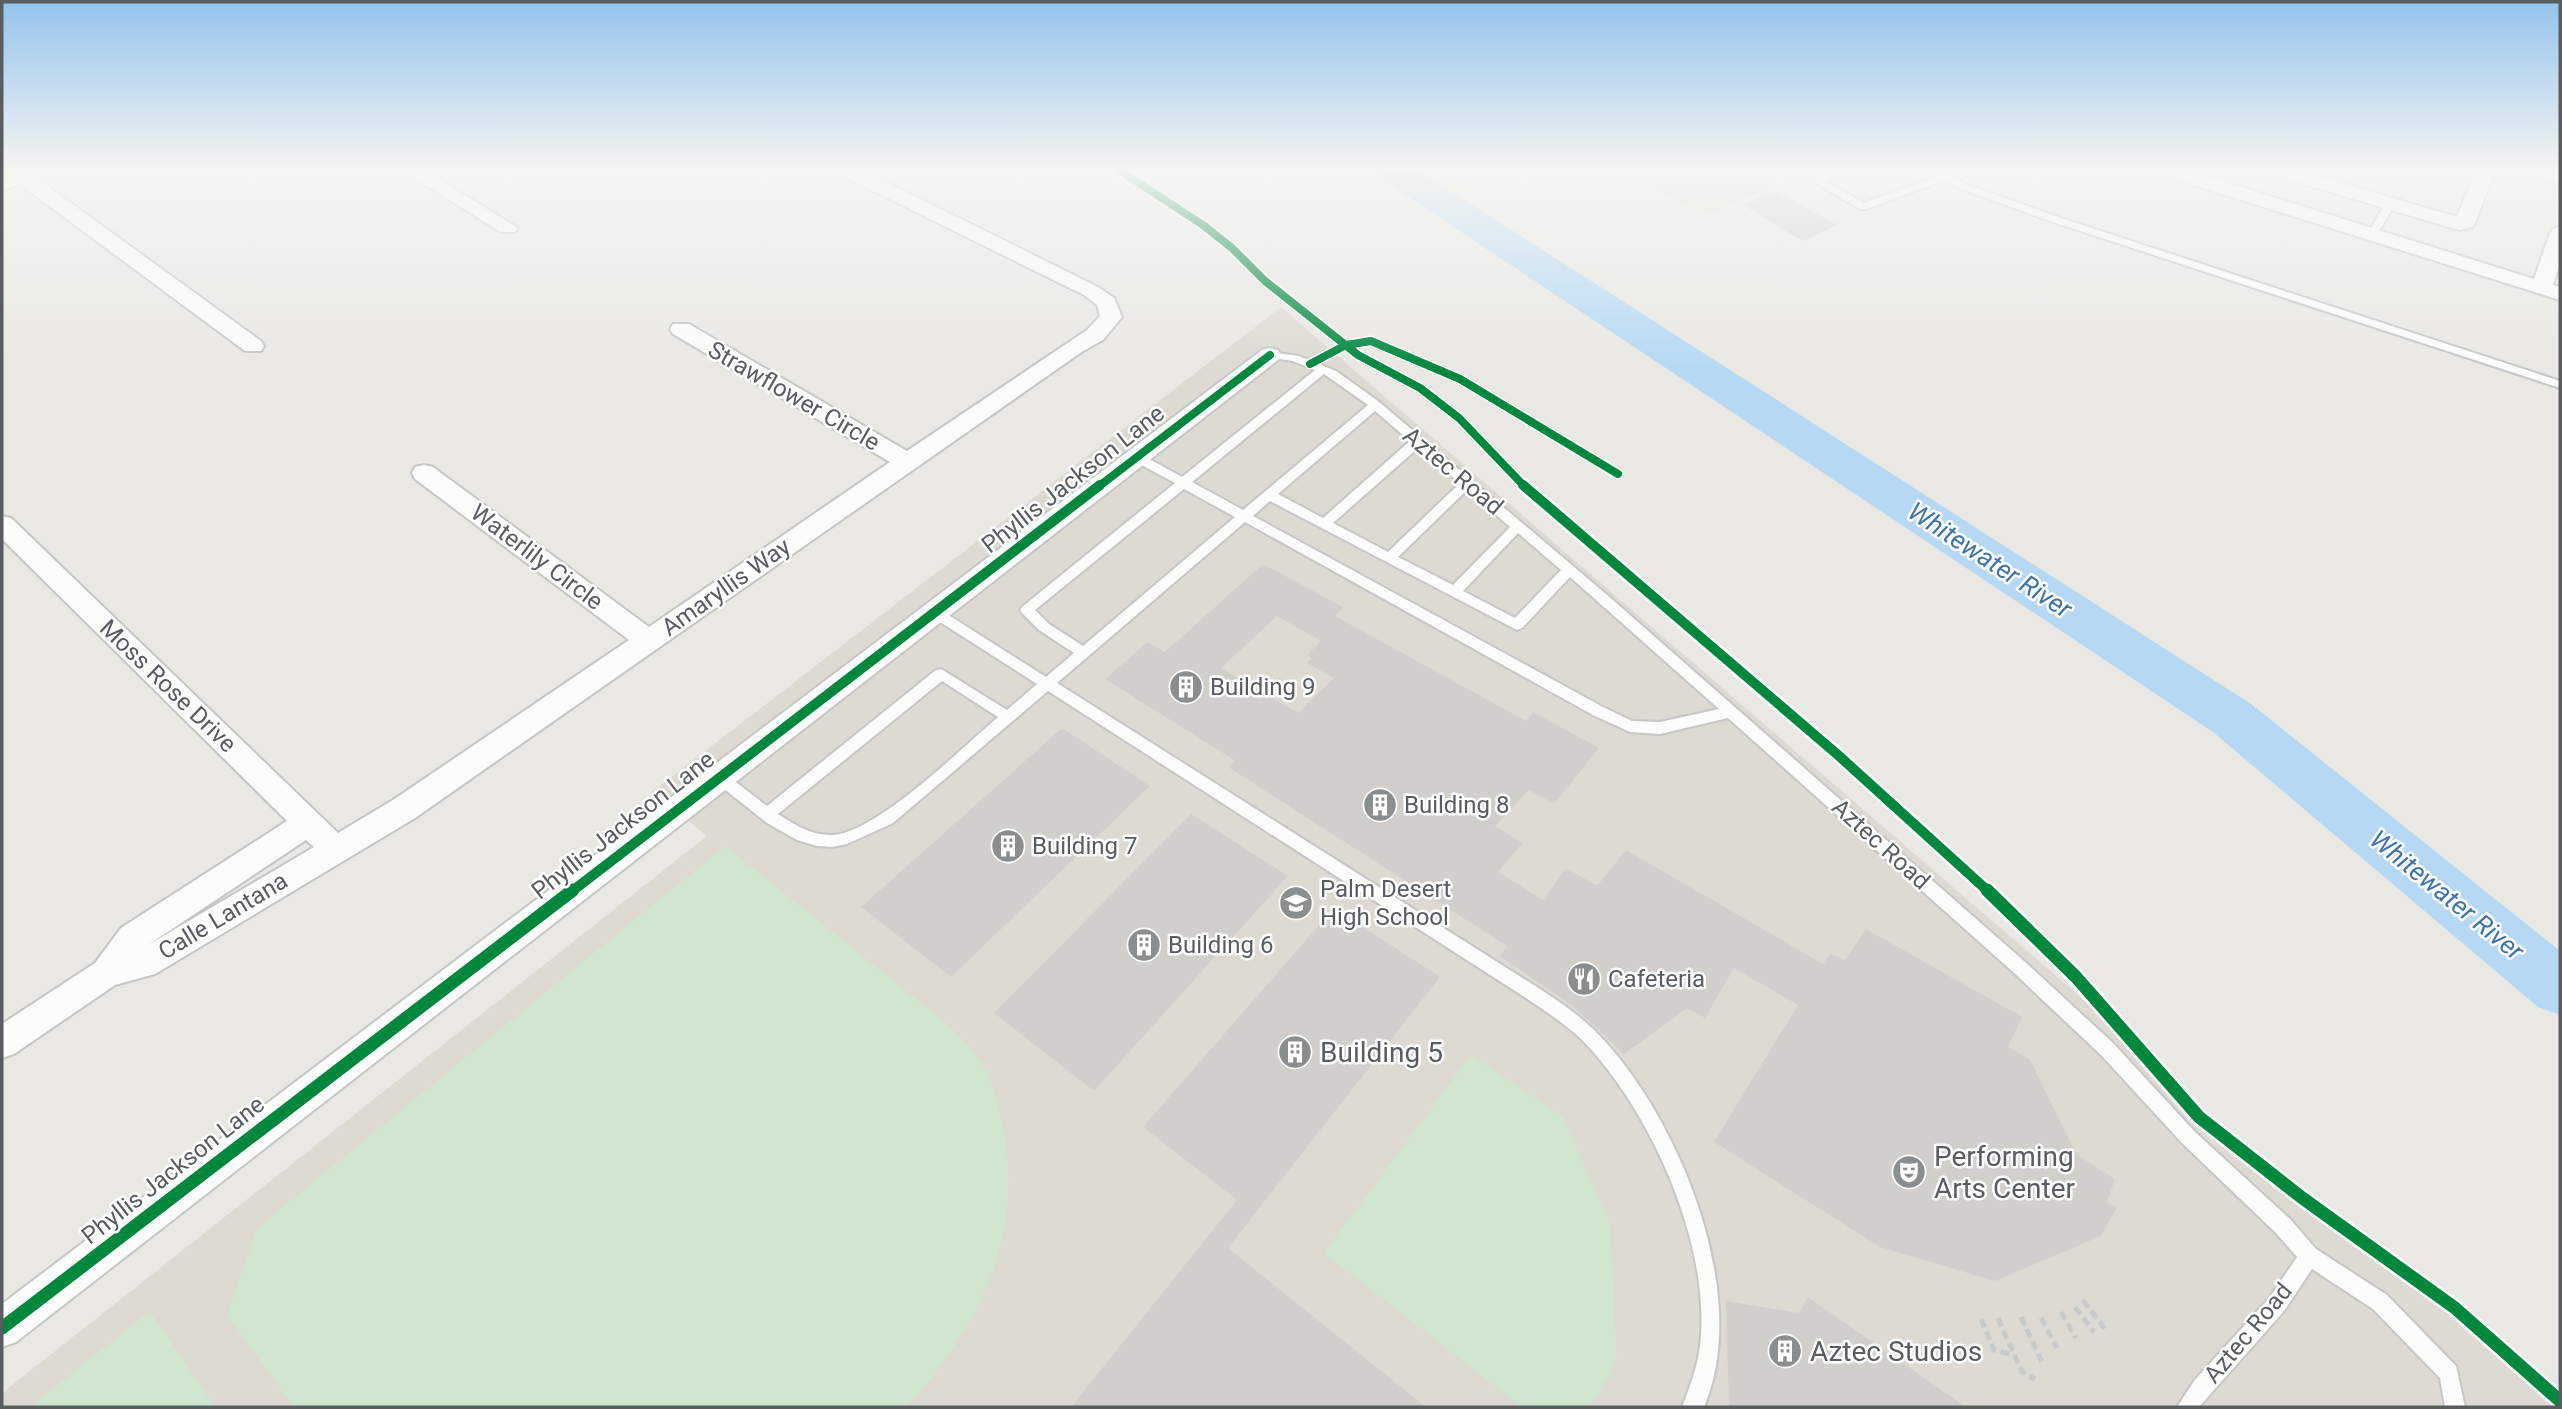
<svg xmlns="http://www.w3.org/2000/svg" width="2562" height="1409" viewBox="0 0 2562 1409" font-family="Roboto,sans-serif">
  <rect width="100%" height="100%" fill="#e9e8e3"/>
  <path fill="#dddad2" d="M1281 307 2099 1013 2145 1070 2243 1162 2449 1313 2553 1407H2V1393L707 836 652 792Z"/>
  <path fill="#d1e6ce" d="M1622 170H1776L1764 175 1776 185 1703 216Z
    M725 846 951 1027C960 1037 971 1047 979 1059 991 1076 996 1099 1001 1119 1028 1232 980 1325 907 1407H294L227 1315 257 1228Z
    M1471 1055 1562 1116 1610 1224 1617 1360 1590 1407H1522L1324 1253Z
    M150 1311 215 1407H30Z"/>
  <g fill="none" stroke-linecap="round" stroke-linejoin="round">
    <path fill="#b5d9f5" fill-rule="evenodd" d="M1376 170H1418L2251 704 2560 951V1015L2538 1007 2213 732 1380 178Z"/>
  </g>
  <path fill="#d0cfcc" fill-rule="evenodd" d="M1776 191 1837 225 1803 241 1743 205Z
    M1263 564 1343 607 1335 616 1526 721 1533 712 1599 748 1554 804 1529 790 1495 826 1523 843 1498 872 1543 900 1566 868 1597 886 1626 850 1823 964 1830 954 1845 960 1866 929 2022 1017 2008 1047 2030 1060 2077 1155 2115 1179 2107 1202 2117 1207 2101 1236 1995 1281 1880 1247 1714 1142 1798 1005 1734 968 1705 1018 1687 1008 1624 1054 1573 1006 1500 956 1507 946 1228 767 1235 761 1231 758 1105 679 1148 642 1165 652ZM1277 616 1321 641 1307 655 1312 658 1307 663 1334 678 1298 713 1221 668Z
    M1062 728 1150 786 951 977 861 907Z
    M1191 814 1288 876 1094 1091 994 1013Z
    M1334 908 1440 977 1228 1248 1426 1407H1071L1237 1200 1143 1127Z
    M1808 1297 1868 1339 1966 1407H1729L1726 1301 1799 1313Z"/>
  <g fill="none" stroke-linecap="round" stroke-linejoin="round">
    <g stroke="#c6c6c5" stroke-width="4">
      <path id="service" d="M1835 170H1849L1825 181 1864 203 1938 176 1929 170H1941L1965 184 2058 217 2560 381V388L2050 221 1959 188 1945 180 1866 209H1860L1812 181Z
        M2390 201 2395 204 2377 235 2368 237 2367 235 2385 204Z
        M1270 352 1299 356 1336 371 1378 401 1606 594 2024 961 2113 1043 2195 1132 2290 1219 2316 1249 2387 1295 2456 1366 2465 1407H2445L2440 1378 2373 1309 2312 1269 2284 1311 2199 1407H2177L2194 1381 2270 1297 2297 1257 2276 1233 2183 1144 2101 1055 2012 971 1728 718 1660 734 1630 732 1593 715 1245 522 1057 683 1540 989C1561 1003 1582 1017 1599 1035 1679 1118 1752 1295 1704 1407H1682C1691 1384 1700 1360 1701 1335 1707 1239 1652 1116 1588 1046 1571 1028 1550 1014 1529 1000L1048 691 893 823 847 844 832 847 817 846 797 840 767 823 714 781 712 777 714 773H724L767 806 936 670 941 669 1007 710 1037 684 929 615 927 612 929 609H939L1046 677 1074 653 1039 630 1022 613 1020 610 1022 607 1175 483 1132 460V454H1140L1182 477 1315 370 1293 361 1266 357 1264 355ZM1324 374 1368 405 1243 510 1192 482ZM1375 411 1410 441 1323 518 1278 494ZM1418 448 1460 483 1388 552 1333 523ZM1184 489 1235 517 1083 646 1049 624 1035 610ZM1467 490 1510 527 1453 585 1398 557ZM1270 501 1517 630 1522 628 1570 577 1719 709 1660 722 1632 721 1603 707 1253 516ZM1518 533 1561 570 1515 618 1463 591ZM942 681 998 717C962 748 877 832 833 835 812 836 795 825 778 814Z"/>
    </g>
    <g stroke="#c6c6c5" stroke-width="4">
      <path id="minor" d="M22 170 28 172 261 341 264 346 261 351H245L14 180 11 176 14 172Z
        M401 170H424L518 228 515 232H501Z
        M831 170H859L876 177 1098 287 1114 298 1122 317 1103 340 1083 351 415 818 155 974 115 985 14 1054 2 1058V1024L95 963 121 928 287 821 2 539V516L11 518 338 833 393 800 629 640 415 479 412 473 415 467 424 465 433 467 649 627 890 462 673 334 670 329 673 324H689L907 451 1087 330 1100 316 1097 305 1084 295ZM306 840 314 847 148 945Z
        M2157 170H2187L2534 279 2550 233 2553 229 2560 227V262L2553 285 2560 287V300L2159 174Z
        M2267 170H2298L2457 217 2476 170H2495L2475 223 2472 227 2459 230 2269 174Z
        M2525 170 2560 172V184L2527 174Z
        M1270 348 1278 350 1281 355 1278 360 16 1342 2 1347V1304L1262 350Z"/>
    </g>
    <g stroke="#c6c6c5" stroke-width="3">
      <path id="tertiary" d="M15 170H49L45 175 2 191V176Z"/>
    </g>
    <path stroke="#c6cbc9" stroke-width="5" stroke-dasharray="9 4.5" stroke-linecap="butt" d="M2083 1300 2105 1329
      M2075 1307 2094 1332
      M2061 1312 2076 1338
      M2021 1317 2042 1362
      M1998 1318 2022 1372 2035 1379
      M2041 1318 2057 1348
      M1981 1319 1994 1350 2014 1355"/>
    <use href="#service" fill="#fcfcfb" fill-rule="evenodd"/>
    <use href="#minor" fill="#fcfcfb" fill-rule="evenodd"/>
    <use href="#tertiary" fill="#fcfcfb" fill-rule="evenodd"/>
    <g stroke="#fff" stroke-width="11">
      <path id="cycleway-far2" d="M1119 170 1203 225 1232 248 1265 281 1358 355 1420 388 1459 418 1525 487
        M1310 364 1346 345 1371 341 1460 379 1618 474
        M1098 487 1270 355"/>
    </g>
    <g stroke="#fff" stroke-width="15">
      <path id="cycleway-far1" d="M1523 485 1838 755 1989 892
        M571 892 1100 485"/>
    </g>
    <g stroke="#fff" stroke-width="18">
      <path id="cycleway" d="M1987 890 2076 977 2199 1117 2301 1197 2455 1308 2560 1401
        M2 1328 573 890"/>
    </g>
    <use href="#cycleway-far2" stroke="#00873e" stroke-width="8"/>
    <use href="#cycleway-far1" stroke="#00873e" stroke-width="10"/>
    <use href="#cycleway" stroke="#00873e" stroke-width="13"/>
  </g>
  <linearGradient id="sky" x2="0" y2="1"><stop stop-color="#93c3ed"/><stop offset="0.46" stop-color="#f5f5f2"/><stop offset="1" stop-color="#f5f5f2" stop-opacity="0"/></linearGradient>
  <rect width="2562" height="368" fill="url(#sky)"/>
  <defs>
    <g id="building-disc" transform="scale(1.75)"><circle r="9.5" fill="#8b8e8e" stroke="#fff"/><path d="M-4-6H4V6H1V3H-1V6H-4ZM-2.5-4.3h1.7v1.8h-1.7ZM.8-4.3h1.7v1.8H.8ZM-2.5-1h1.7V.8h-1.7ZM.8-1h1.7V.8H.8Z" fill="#fff"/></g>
    <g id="school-disc" transform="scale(1.75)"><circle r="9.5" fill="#8b8e8e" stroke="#fff"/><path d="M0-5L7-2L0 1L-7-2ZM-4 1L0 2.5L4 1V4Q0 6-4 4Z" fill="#fff"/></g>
    <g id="restaurant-disc" transform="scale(1.75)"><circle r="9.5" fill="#8b8e8e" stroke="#fff"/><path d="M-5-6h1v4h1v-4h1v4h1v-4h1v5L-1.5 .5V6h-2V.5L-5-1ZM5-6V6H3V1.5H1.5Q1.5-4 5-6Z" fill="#fff"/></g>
    <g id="theatre-disc" transform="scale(1.75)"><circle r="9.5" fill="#8b8e8e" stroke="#fff"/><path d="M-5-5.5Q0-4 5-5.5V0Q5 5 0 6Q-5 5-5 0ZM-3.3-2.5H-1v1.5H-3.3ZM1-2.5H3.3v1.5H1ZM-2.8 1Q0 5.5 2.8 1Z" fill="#fff"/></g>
  </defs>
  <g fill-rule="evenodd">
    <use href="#building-disc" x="1186" y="687"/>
    <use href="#building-disc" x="1380" y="805"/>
    <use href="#building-disc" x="1008" y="846"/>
    <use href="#school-disc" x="1296" y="903"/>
    <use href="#building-disc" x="1144" y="945"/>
    <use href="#restaurant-disc" x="1584" y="979"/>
    <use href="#building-disc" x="1295" y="1052"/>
    <use href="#theatre-disc" x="1909" y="1172"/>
    <use href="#building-disc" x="1785" y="1351"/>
  </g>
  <g text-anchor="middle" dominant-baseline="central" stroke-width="5" stroke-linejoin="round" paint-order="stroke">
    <g font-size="24" fill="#595d61" stroke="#fff">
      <text transform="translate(794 396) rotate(30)">Strawflower Circle</text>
      <text transform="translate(1453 471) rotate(40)">Aztec Road</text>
      <text transform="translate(1073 479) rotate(-38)">Phyllis Jackson Lane</text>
      <text transform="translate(537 557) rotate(37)">Waterlily Circle</text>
      <text transform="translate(726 587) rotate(-35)">Amaryllis Way</text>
      <text transform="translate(168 686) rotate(44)">Moss Rose Drive</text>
      <text transform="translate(623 825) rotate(-38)">Phyllis Jackson Lane</text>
      <text transform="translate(1881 844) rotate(42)">Aztec Road</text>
      <text transform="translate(223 916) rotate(-31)">Calle Lantana</text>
      <text transform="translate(173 1170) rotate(-38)">Phyllis Jackson Lane</text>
      <text transform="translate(2248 1333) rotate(-50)">Aztec Road</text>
    </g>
    <g font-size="24" fill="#595d61" stroke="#fff" text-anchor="start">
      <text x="1210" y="687">Building 9</text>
      <text x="1404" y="805">Building 8</text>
      <text x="1032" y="846">Building 7</text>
      <text x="1320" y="889">Palm Desert<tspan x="1320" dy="28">High School</tspan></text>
      <text x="1168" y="945">Building 6</text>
      <text x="1608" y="979">Cafeteria</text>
    </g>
    <g font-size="26" font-style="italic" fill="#3e74ae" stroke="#fff">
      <text transform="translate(1990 560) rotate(33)">Whitewater River</text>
      <text transform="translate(2447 895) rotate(39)">Whitewater River</text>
    </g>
    <g font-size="28" fill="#595d61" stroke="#fff" text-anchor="start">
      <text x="1320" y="1052">Building 5</text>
      <text x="1934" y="1156">Performing<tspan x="1934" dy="32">Arts Center</tspan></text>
      <text x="1810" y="1351">Aztec Studios</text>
    </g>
  </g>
  <rect width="2562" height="1409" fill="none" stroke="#595d61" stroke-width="7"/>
</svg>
